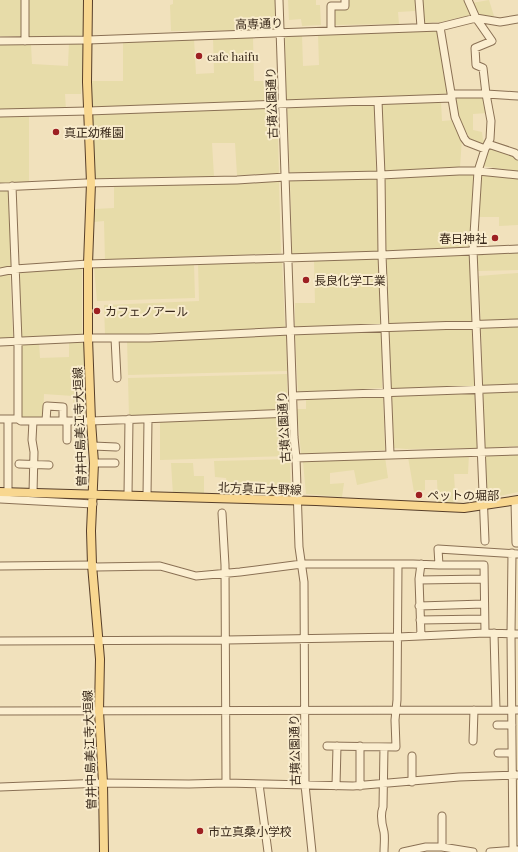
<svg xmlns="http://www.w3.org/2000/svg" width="518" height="852" viewBox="0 0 518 852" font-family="'Playfair Display','Noto Sans JP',serif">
  <rect width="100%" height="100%" fill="#f1e1bc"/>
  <path fill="#e7dca9" d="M0 0H22V36H0Z
    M26 0H86L85 34 82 36 27 37Z
    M173 0H276L277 27 274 30 171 31 170 5 173 4Z
    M288 0H316V5H320L321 25 302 26 301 19 289 20Z
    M349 0H415V11L398 12 399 24 334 25V8H348Z
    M422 0H467L470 15 441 22 423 23Z
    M489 0 494 16 491 18 484 16H477L472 3Z
    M439 30 450 93 445 97 286 101 285 35H302L303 66 319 65 318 34Z
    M253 37 254 81H264V103L91 109 90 81H123V41L194 39 196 74 214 73 213 38Z
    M69 42 84 43 81 94H65L66 110 0 111V44H31L32 64 68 66Z
    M484 95 487 113 473 114V130L482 132 483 140 487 141 485 144 470 139 459 118 456 96Z
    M441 101 442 121 453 120 462 138 460 167 384 171 381 103Z
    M374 103 376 171 290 174 287 106Z
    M277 106 279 174 237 175 235 143H212L214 177 93 182V113Z
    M29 114V183L0 184V115Z
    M488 148 511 154 518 159V171L482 166Z
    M475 174 471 248 292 254 290 180Z
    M480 175 518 177V225L499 226V217H477Z
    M279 181 281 253 105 261 104 221 94 222V209L114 208V185Z
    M0 190H9L12 267 0 268Z
    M518 253V270L478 271 477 254Z
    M471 254 474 322 389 323 386 258Z
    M378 258 381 324 295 327V303H315L314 260Z
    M282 260 285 329 105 335 104 305 199 301 198 263Z
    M194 264 195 298 97 301 94 267Z
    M82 268V336L20 338 18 271Z
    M518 273V384L483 385 479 276Z
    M10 274 13 338H0V275Z
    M475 327 476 386 391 389 389 331Z
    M382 332V388L298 392 295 334Z
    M286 333 287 371 128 375 127 340Z
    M84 340 85 417H74L73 396 44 394 43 419H23L22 417 20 345 39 342 40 358 69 357V341Z
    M287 374V413L129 417 128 378Z
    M518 391V446L485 448 482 392Z
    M476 392 478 448 406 449 394 448 392 396Z
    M383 396 385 450 301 454 297 409H306V398Z
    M289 416 290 456 160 460V420Z
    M469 454 468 474H454L455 492V503L438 502 437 480H425V490L414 492 408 457Z
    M518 454V492L486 499 484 456Z
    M385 457 388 478 357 485 354 470 330 473V484L344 483 342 497 306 494 303 462Z
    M290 459 291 497 228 495 226 478 215 477 214 461Z
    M171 463H193L194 476H204V495H173Z"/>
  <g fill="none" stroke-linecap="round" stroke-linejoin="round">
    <g stroke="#8a7054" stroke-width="9">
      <path id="minor" d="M25 0V41
        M279 0 294 437 296 458 299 547 304 582 305 785 312 852
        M419 0 421 27
        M468 0 476 18 492 41 475 48 476 65 483 68 486 94 491 121 490 139 485 149 478 171 473 250 485 541
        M440 27 455 117 464 138 467 142 485 149
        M331 30V6H345V0
        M0 41 88 40 440 27 476 18 500 22 518 19
        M451 94H486L518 96
        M378 101 381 175 382 255 390 454
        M0 113 88 111 452 98
        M488 144 515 153 518 156
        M0 187 86 183 237 180 285 177 381 175 459 171H478L518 175
        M0 272 15 269 88 264 382 255 518 249
        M115 338 117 378
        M0 342 88 338H149L290 331 518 323
        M293 396 518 388
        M0 419H18V341L12 186
        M18 419 21 421H91L293 413
        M33 421 32 440 34 452 33 493
        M46 421 47 406 63 407V421
        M67 421V440
        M93 446 116 447
        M296 458 518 451
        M94 463H115
        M19 464 49 465
        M8 492V419
        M128 495 129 419
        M147 496 148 419
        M0 499 93 504
        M515 501 516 543H518
        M222 513 225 565 226 783
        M512 553 511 634 513 850
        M439 565H484L485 633
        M0 566 92 565 96 567 160 566 196 576 240 572 302 564H413L439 565 438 549 518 554
        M419 580 484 579
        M419 606 484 604
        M420 620 484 619
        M494 633 496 710
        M421 636 419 579 421 564
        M0 641 226 640 398 637 485 633 518 634
        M0 711 518 710
        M497 725H512
        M473 741 474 710
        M327 746 396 747 395 720 397 700 398 565
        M498 753H512
        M412 782V756
        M259 784 268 852
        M336 786 337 746
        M360 786V746
        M0 787 103 783 189 784 226 783 353 786 459 777 518 775
        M442 816V847
        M384 852C384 846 385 838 384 832 382 825 380 815 383 807L384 747
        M403 852 426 847H442L473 852
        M490 852 518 850"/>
    </g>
    <g stroke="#573e29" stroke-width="10">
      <path id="major" d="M88 0 87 82 91 183 88 264V338L91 421 94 463 91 531 92 565 100 659 99 711 103 783 104 852
        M0 492 316 501 464 508 518 500"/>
    </g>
    <use href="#minor" stroke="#fbeed0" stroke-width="7"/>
    <use href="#major" stroke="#f8d790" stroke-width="8"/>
  </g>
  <g fill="#9d2022" stroke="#f8ebcc" stroke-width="1.5">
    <circle cx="199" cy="56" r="4"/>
    <circle cx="56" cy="132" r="4"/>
    <circle cx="495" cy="238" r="4"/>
    <circle cx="306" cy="280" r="4"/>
    <circle cx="97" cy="311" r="4"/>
    <circle cx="419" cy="495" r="4"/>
    <circle cx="200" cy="831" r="4"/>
  </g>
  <g text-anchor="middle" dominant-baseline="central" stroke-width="4" stroke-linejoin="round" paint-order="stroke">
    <g font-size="12" fill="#38281a" stroke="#f8ebcc">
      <text transform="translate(259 23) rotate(-2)">高専通り</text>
      <text transform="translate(271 103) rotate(-92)">古墳公園通り</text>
      <text transform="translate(79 427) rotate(-92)">曽井中島美江寺大垣線</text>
      <text transform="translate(283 427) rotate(-93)">古墳公園通り</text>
      <text transform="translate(260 488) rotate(2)">北方真正大野線</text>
      <text transform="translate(89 750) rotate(-92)">曽井中島美江寺大垣線</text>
      <text transform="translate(294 750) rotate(-91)">古墳公園通り</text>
    </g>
    <g font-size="12" fill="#38281a" stroke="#f8ebcc" text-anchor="start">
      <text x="207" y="56">cafe haifu</text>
      <text x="64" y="132">真正幼稚園</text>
      <text x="487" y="238" text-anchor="end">春日神社</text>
      <text x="314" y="280">長良化学工業</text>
      <text x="105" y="311">カフェノアール</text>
      <text x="427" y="495">ペットの堀部</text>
      <text x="208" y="831">市立真桑小学校</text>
    </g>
  </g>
</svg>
